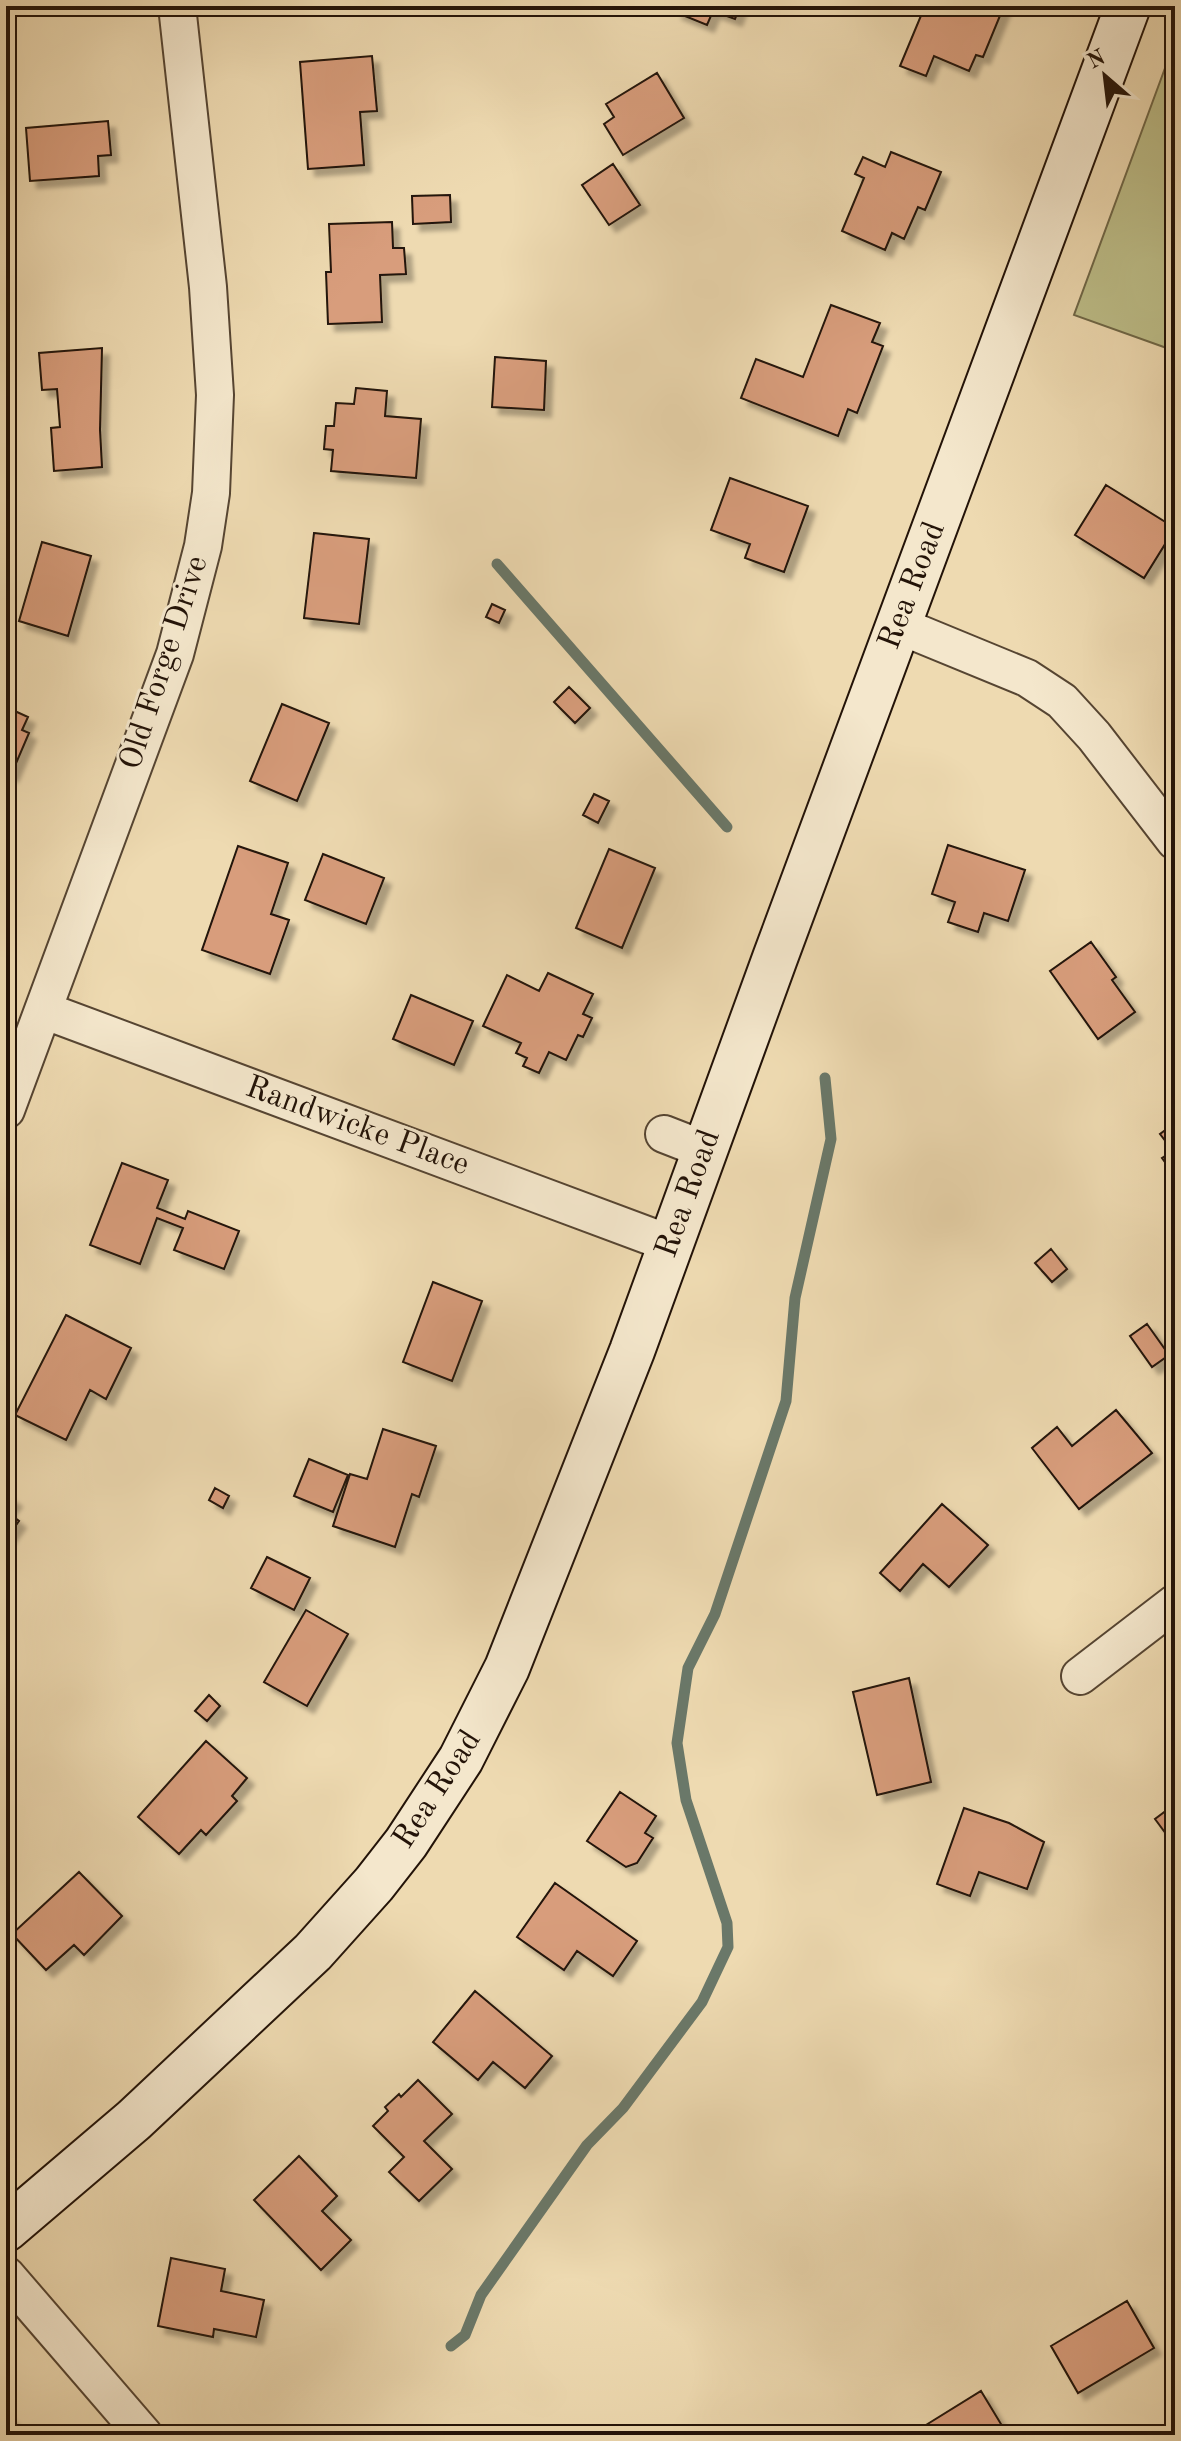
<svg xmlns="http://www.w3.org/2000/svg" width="1181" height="2441" viewBox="0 0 1181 2441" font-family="'Old Standard TT',serif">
  <defs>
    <filter id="shadow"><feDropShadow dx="7" dy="7" stdDeviation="2" flood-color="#0004"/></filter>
  </defs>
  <rect width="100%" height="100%" fill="#eedab1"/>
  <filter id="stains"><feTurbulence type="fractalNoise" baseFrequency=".0025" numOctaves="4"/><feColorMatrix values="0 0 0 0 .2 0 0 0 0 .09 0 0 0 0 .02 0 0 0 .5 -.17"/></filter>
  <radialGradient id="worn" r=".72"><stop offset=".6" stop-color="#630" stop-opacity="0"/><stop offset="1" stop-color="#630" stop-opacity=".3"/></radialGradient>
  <path fill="#bdbe89" stroke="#706848" stroke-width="2" d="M1175 41V351L1074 315Z"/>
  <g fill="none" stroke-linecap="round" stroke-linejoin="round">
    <path stroke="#6a7869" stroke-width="11" d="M497 564 727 827
      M451 2346 465 2335 481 2295 587 2145 623 2108 702 2002 728 1947 727 1923 686 1800 677 1743 688 1668 715 1614 786 1401 795 1298 831 1139 825 1078"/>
  </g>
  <path fill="#d89d7c" stroke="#231308" stroke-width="2" filter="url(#shadow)" d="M677 6H740L735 19 713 11 707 25 675 12Z
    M925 6H1004L983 57 976 55 969 71 934 56 926 76 900 66Z
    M372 56 377 111 360 112 364 165 308 169 300 62Z
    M657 73 684 118 623 155 604 124 614 117 606 104Z
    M108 121 111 155 98 156 99 176 30 181 26 128Z
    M891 152 941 172 925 210 918 207 904 239 892 233 885 250 842 231 864 178 855 174 863 157 885 167Z
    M613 164 640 205 609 225 582 185Z
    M450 195 451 222 413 224 412 196Z
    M392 222 393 248H404L406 274 380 275 382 322 328 324 326 272H331L329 224Z
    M831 305 880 323 872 342 883 346 857 413 848 409 838 436 741 398 756 359 803 377Z
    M102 348 100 430 102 467 54 471 51 428 60 427 57 389 42 390 39 353Z
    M495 357 546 361 544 410 492 407Z
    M356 388 387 391 385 416 421 419 416 478 331 471 333 450 324 449 326 426H334L336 403 354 404Z
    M730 478 808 506 784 572 745 558 750 544 711 530Z
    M1106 485 1175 528 1144 578 1075 535Z
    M314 533 369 539 359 624 304 618Z
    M42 542 91 556 68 636 19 621Z
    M492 604 505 610 499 623 486 617Z
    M569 687 590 708 575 723 554 702Z
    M282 704 329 723 297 801 250 781Z
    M6 707 28 717 22 730 29 733 11 775 6 773Z
    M594 794 609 801 598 823 583 815Z
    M948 845 1025 870 1008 921 984 913 978 932 948 922 955 902 932 894Z
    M238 846 288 863 271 914 289 920 270 974 202 950Z
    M609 849 655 868 622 948 576 928Z
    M323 854 384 878 366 924 305 900Z
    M1091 942 1116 977 1112 980 1135 1012 1098 1039 1050 971Z
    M548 973 593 994 583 1014 592 1018 583 1037 578 1035 566 1060 549 1052 539 1073 523 1066 527 1058 516 1053 521 1043 483 1026 507 975 539 991Z
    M411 995 473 1021 454 1065 393 1039Z
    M1175 1123V1176L1162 1158 1173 1151 1160 1134Z
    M122 1163 168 1180 157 1208 185 1219 188 1211 239 1231 224 1269 174 1250 183 1228 157 1218 140 1264 90 1245Z
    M1051 1249 1067 1269 1052 1282 1035 1263Z
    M433 1282 482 1301 452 1381 403 1362Z
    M66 1315 131 1348 106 1399 90 1390 66 1440 15 1415Z
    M1147 1324 1169 1355 1152 1367 1130 1336Z
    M1116 1410 1152 1453 1079 1509 1032 1448 1057 1427 1072 1446Z
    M383 1429 436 1446 419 1497 412 1494 395 1547 333 1526 350 1474 367 1479Z
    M309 1459 348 1475 333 1512 294 1496Z
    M215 1488 229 1496 223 1508 209 1500Z
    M6 1494 15 1500 6 1511 19 1521 6 1539Z
    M942 1504 988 1545 949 1587 923 1564 900 1591 880 1573Z
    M267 1557 310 1578 294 1610 251 1588Z
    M306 1610 348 1634 307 1706 264 1682Z
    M909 1678 931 1782 877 1795 853 1692Z
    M209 1695 220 1706 207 1721 195 1711Z
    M206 1741 247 1778 232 1796 237 1801 206 1835 201 1830 179 1854 138 1817Z
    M620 1792 656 1816 645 1833 653 1838 637 1863 626 1867 587 1841Z
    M1175 1804V1846L1155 1819Z
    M964 1808 1009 1823 1044 1842 1027 1889 979 1872 970 1896 937 1884Z
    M79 1872 122 1916 84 1955 74 1945 46 1970 12 1934Z
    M555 1883 637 1941 613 1976 577 1951 564 1970 517 1937Z
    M475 1991 552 2056 525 2088 493 2062 478 2080 433 2042Z
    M418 2080 452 2114 424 2141 452 2169 419 2201 389 2172 404 2157 373 2126 388 2111 385 2107 399 2094 401 2097Z
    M299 2156 337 2196 322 2211 351 2240 321 2270 254 2200Z
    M171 2258 225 2269 221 2291 264 2300 256 2337 214 2329 213 2337 158 2326Z
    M1127 2301 1154 2348 1078 2393 1051 2346Z
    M981 2391 1004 2429 993 2435H914L913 2433Z
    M6 2413 25 2435H6Z"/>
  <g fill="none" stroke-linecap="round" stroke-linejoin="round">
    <g stroke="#564532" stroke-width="40">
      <path id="minor" d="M898 625 1027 678 1062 701 1094 736 1175 841
        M43 1010 671 1244
        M6 1110 175 654 203 546 211 493 215 395 208 287 177 6
        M664 1134 705 1150
        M1080 1676 1175 1603
        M6 2275 144 2435"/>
    </g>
    <g stroke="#231308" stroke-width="48">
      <path id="secondary" d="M6 2229 134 2120 313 1952 374 1884 406 1843 461 1759 507 1668 632 1351 775 958 1128 6"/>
    </g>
    <use href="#minor" stroke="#f4e7cc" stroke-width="36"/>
    <use href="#secondary" stroke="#f4e7cc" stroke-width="44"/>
  </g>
  <g text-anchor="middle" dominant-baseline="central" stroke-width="6" stroke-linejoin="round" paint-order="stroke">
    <g font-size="32" fill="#231308" stroke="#f4e7cc">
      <text transform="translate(913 586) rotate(-69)">Rea Road</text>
      <text transform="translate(165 663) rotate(-72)">Old Forge Drive</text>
      <text transform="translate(357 1127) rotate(20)">Randwicke Place</text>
      <text transform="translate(689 1194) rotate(-70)">Rea Road</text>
      <text transform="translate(438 1790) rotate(-57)">Rea Road</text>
    </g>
  </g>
  <rect width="1181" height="2441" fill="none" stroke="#eedab1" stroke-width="32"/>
  <rect x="8" y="8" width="1165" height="2425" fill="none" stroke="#231308" stroke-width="4"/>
  <rect x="16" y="16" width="1149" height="2409" fill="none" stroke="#231308" stroke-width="2"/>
  <g transform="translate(1105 76) rotate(332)" stroke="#f4e7cc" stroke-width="6" paint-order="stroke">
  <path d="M0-6L14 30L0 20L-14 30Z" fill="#231308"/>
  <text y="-12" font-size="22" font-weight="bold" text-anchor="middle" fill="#231308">N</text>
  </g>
  <rect width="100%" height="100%" filter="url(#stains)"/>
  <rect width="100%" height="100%" fill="url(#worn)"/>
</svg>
